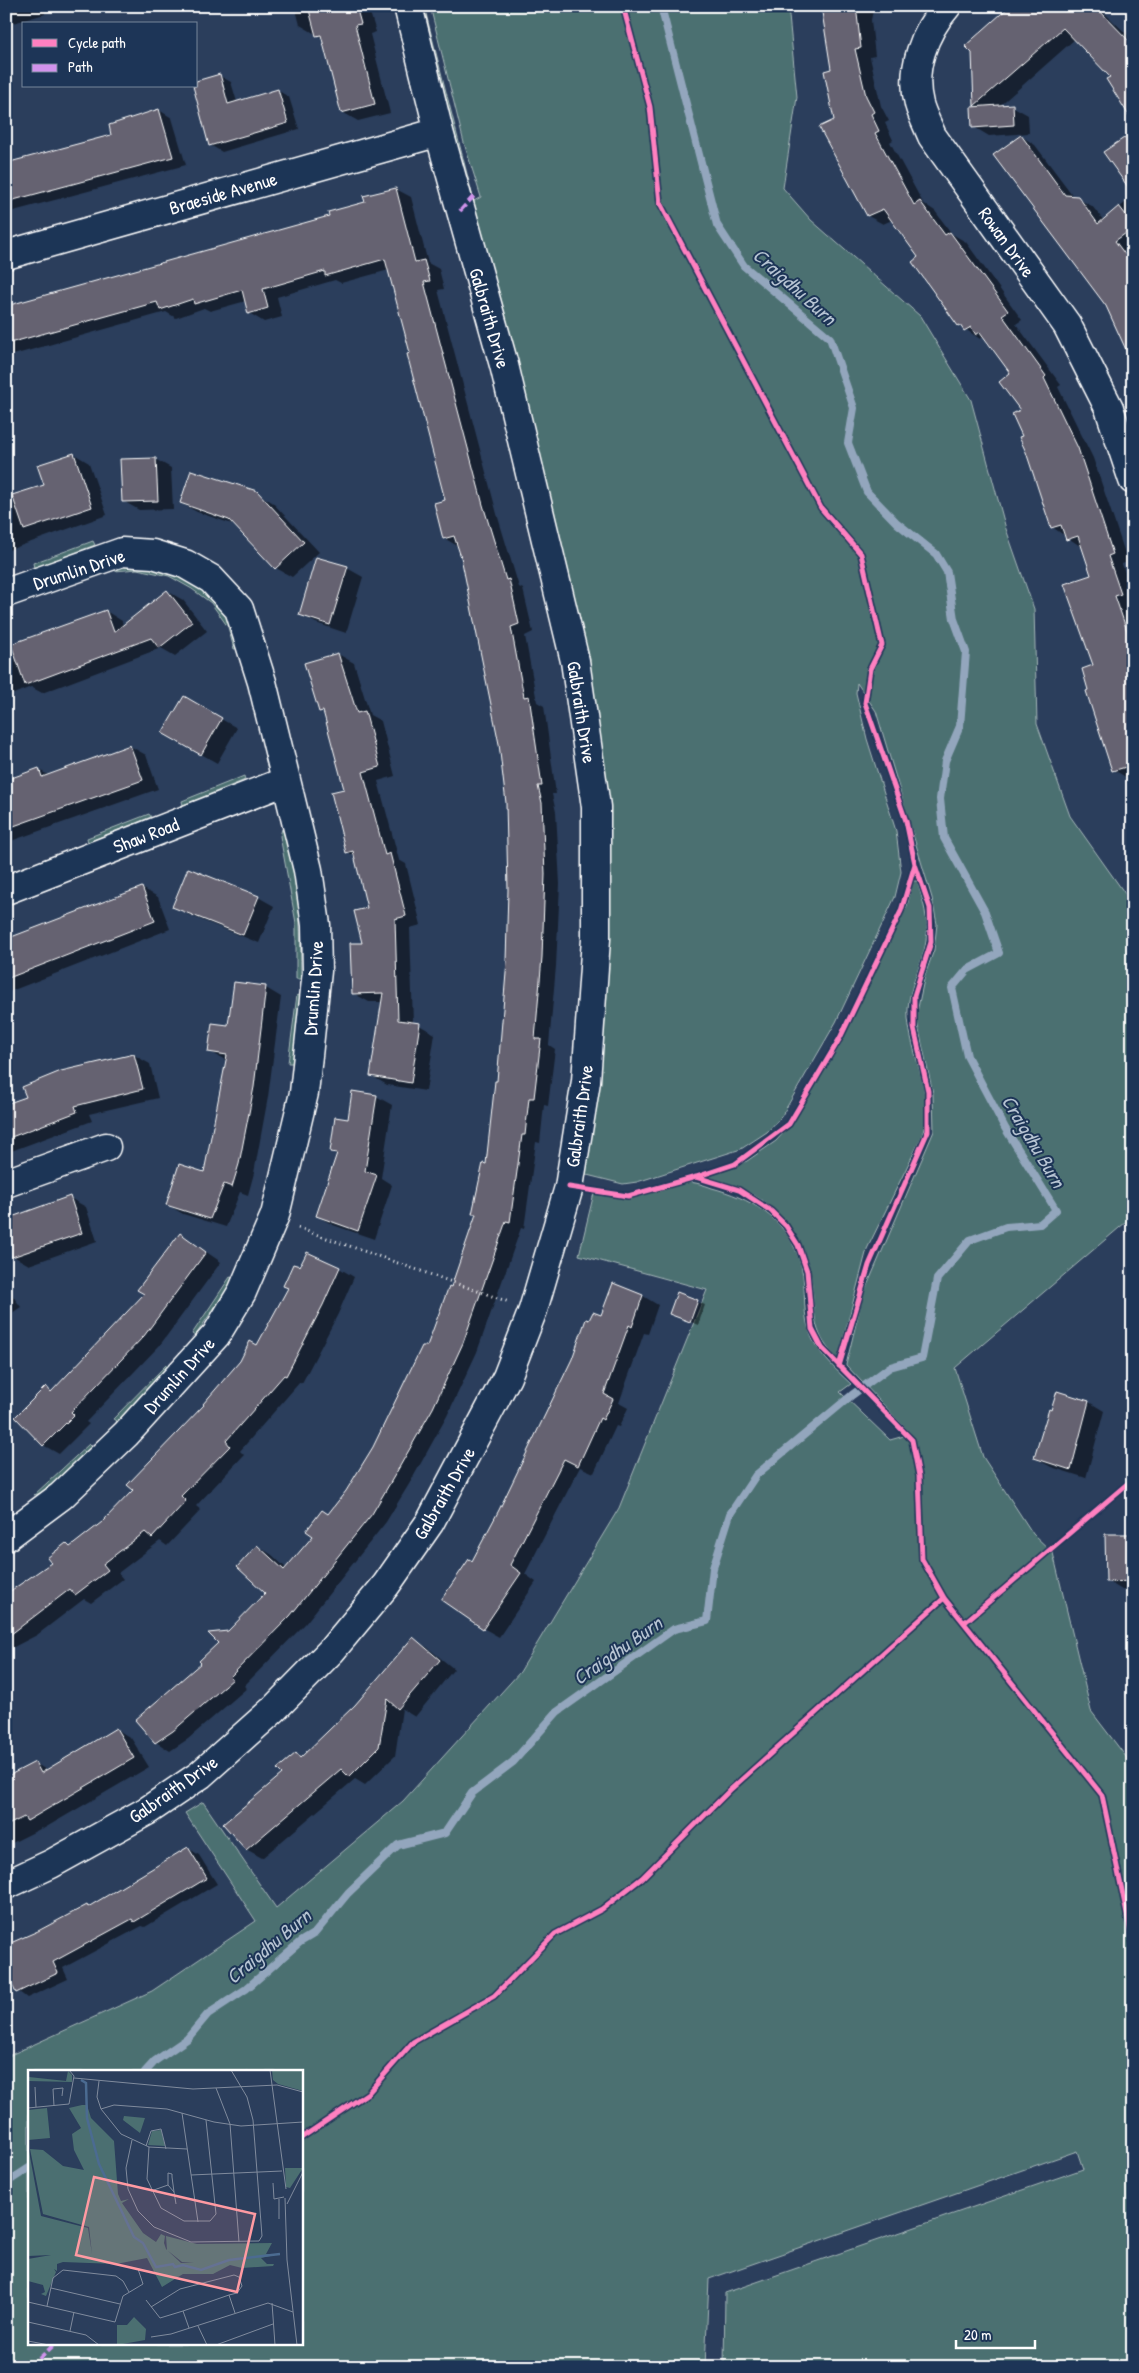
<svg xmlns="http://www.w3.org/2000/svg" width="1139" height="2373" viewBox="0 0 1139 2373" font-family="'Patrick Hand',sans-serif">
  <rect width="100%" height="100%" fill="#2b3e5c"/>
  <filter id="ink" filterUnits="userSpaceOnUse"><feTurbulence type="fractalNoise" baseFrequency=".02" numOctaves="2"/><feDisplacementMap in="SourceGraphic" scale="10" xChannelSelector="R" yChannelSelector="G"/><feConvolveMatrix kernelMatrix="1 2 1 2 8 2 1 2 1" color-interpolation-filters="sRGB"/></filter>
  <g filter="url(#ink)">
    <path fill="#4b6f71" stroke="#a5b7b8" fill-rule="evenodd" d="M419 6H424L474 201 481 197 464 143 430 6H788L797 97 783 188 811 220 920 316 971 400 1006 529 1034 609 1037 724 1070 816 1133 905V1216L955 1368 983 1457 1033 1534 1053 1553 1091 1711 1133 1766V2367H724L725 2293 1083 2169 1077 2151 709 2279 705 2367H6V2057L152 1991 256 1921 185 1813 203 1802 276 1908 403 1801 520 1672 619 1508 707 1290 579 1255 594 1193 624 1198H631C649 1193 669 1183 686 1182 695 1182 704 1185 712 1188 749 1198 784 1217 798 1256 808 1280 801 1307 809 1331 816 1352 835 1369 851 1384L840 1392 890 1440 911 1434 846 1365 863 1295 934 1131 933 1093 916 1017 925 975 934 950 937 924 932 898 876 711 857 683 856 693 867 739 896 831 901 872 895 897 836 1022 781 1117 767 1132 741 1149 637 1182 623 1184 583 1174 609 870ZM29 2072H301V2344H29Z
      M93 541 95 545 34 568 33 563Z
      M130 563 173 572 195 585 216 603 231 623 239 648 234 649 228 627 211 603 192 589 169 576 137 569 115 571 114 566Z
      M244 776 245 780 183 805 182 801Z
      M149 814 151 817 88 842 87 838Z
      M282 829C302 875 300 930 301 979H296V923L280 836Z
      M913 881H917C923 900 929 920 926 941 922 967 906 991 908 1018 911 1052 929 1086 926 1120 925 1126 923 1132 921 1138L867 1249 838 1359C813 1336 815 1317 812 1286 809 1245 783 1209 746 1191 733 1184 717 1181 703 1177L747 1161 776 1141 793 1122 840 1045 907 906Z
      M297 995 302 996 293 1063H288Z
      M230 1277 234 1279 195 1336 192 1334Z
      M167 1364 169 1367 118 1422 113 1419Z
      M89 1444 93 1448C76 1463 57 1490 34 1495Z"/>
    <path fill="#0007" d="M6 6H66L45 11V14L6 25Z
      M295 6H368L376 32 370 34 390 113 358 121 342 112 324 39 300 25Z
      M825 6H874L871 20 875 56 870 57 881 106 889 121 885 123 893 140 890 142 923 203 935 211 952 234 966 242 1022 320 1016 324 1061 385 1058 387 1093 458 1128 562 1122 564 1133 595V604L1129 605 1133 615V778L1129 779 1114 770 1095 666 1093 576 1083 548 1052 527 1024 436 1022 411 1012 373 988 340 983 337 980 339 959 325 920 258 892 220 883 224 868 216 836 120Z
      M1064 6H1097L1133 40V120L1112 77 1075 39 998 107 1012 106 1028 115 1029 133 989 136 974 127 979 108 975 105 973 53Z
      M220 76 231 82 237 102 277 90 289 97 299 129 222 152 210 145 196 86Z
      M159 110 172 118 186 165 6 213V167L113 136Z
      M1021 136 1035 145 1074 197 1092 206 1104 221 1133 196V331Z
      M396 189 411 197 428 263 439 269 444 289 438 290 497 514 519 587 523 589 533 632 525 636 537 702 544 706 556 794H552L556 812 560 884 556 966 549 1045 555 1049 548 1106 544 1105 540 1143 536 1142 524 1229 521 1228 477 1352 447 1416 411 1481 386 1522 305 1624 244 1686 247 1688 188 1739 170 1751 156 1742 203 1663 267 1593 258 1546 272 1555 287 1569 314 1536 347 1492 374 1448 428 1347 452 1289 477 1215 473 1213 487 1165 498 1082 509 962 508 803 500 744 459 547 444 538 447 501 389 270 341 283 335 280 277 297 282 317 264 322 249 313 246 301 210 311 204 308 176 318 166 312 6 357V307L331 217Z
      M74 454 89 463 107 515 6 551V500L46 485Z
      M155 459 171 468 173 509 139 510 123 501Z
      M256 493 272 502 319 552 292 577 276 568 235 525 197 512 181 503Z
      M347 568 363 577 346 633 316 623 300 614Z
      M167 591 183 600 207 631 175 656 161 648 42 693 31 687 6 697V646L106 611 122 621 123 626Z
      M338 654 354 663 370 715 381 721 395 776 378 781 399 860 406 864 421 925 410 928 413 1024 419 1025 435 1034 426 1091 387 1085 372 1076 383 1002H369L353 993 368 908 356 857 347 852 346 790 326 714 320 711Z
      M184 698 237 728 217 763 164 733Z
      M130 746 146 755 158 789 11 841 13 846 6 848V781L39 770 50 776Z
      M142 888 158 897 170 929 6 993V941Z
      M258 897 274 906 259 943 189 915 174 906Z
      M266 988 281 997 268 1097 254 1173 248 1195 240 1192 226 1227 183 1214 168 1205 205 1174 227 1061 209 1051Z
      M134 1055 150 1064 158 1098 89 1114 92 1121 6 1153V1105L27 1098 62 1072Z
      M376 1096 392 1105 381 1178 392 1185 374 1239 333 1225 317 1216 338 1155 331 1151 349 1121Z
      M70 1198 86 1207 97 1241 29 1265 13 1256Z
      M180 1234 221 1262 160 1345 86 1422 89 1424 59 1454 43 1445 46 1388 53 1392 146 1294Z
      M301 1268H339L354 1277 338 1314 302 1383 300 1382 240 1451 244 1455 196 1506 201 1510 167 1546 160 1541 118 1573 123 1579 91 1603 84 1599 37 1635 6 1651V1596L53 1563 67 1545 71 1547 103 1523 135 1490 258 1346Z
      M6 1287 21 1307 6 1317Z
      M678 1294 705 1305 698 1325 670 1313Z
      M643 1296 658 1305 648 1334 644 1333 619 1403 628 1408 619 1427 616 1426 594 1473 580 1467 525 1574 536 1582 499 1637 483 1628 472 1563 602 1317Z
      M1133 1367V1378L1127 1372Z
      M1089 1402 1104 1411 1086 1478 1051 1467 1035 1458Z
      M1133 1536V1590H1122L1107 1581Z
      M413 1639 428 1648 454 1669 415 1717 402 1709 395 1756 365 1785 355 1779 262 1858 246 1849 284 1774 296 1754 302 1758 356 1706Z
      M116 1729 131 1738 149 1767 43 1829 42 1828 6 1846V1793L35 1763 48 1771Z
      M188 1848 199 1855 217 1884 145 1927 142 1926 63 1968 68 1979 27 1998 15 1989 6 1993V1946L87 1906 90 1908Z"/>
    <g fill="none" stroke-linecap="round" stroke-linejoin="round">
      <path stroke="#93a6bd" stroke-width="8" d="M145 2072 155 2061 187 2039 208 2014 246 1989 300 1942 315 1933 348 1893 398 1845 445 1833 472 1793 513 1762 557 1712 674 1629 707 1621 713 1568 730 1514 756 1475 852 1395 890 1367 922 1358 937 1279 970 1240 1006 1227 1040 1224 1056 1210 1005 1128 967 1056 952 988 967 970 999 953 985 912 944 838 940 799 945 761 960 726 966 652 954 619 947 572 936 554 897 523 867 492 848 443 854 408 830 338 744 266 717 225 661 6
        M6 2183 29 2168"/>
    </g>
    <path fill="#656271" stroke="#fff" d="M308 6H356L361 24 355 25 375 104 341 113 321 35 316 36Z
      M821 6H856L861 48 855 49 866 96 874 112 871 114 879 131 875 133 914 205 920 201 945 235 950 232 1008 311 1002 315 1046 376 1044 378 1078 448 1113 554 1108 556 1121 594 1115 596 1133 648V765L1112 771 1086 691 1088 690 1082 669 1093 665 1064 584 1091 575 1078 536 1066 540 1061 525 1051 528 1026 452 1019 437 1022 436 1012 414 1020 410 999 382 1010 373 980 332 976 335 971 327 964 331 960 325 958 326 912 262 918 257 883 209 867 216 819 127 834 120 824 71 831 69Z
      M1010 6H1095L1133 45V122L1106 79 1110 77 1063 28 974 106 972 53 965 46Z
      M220 74 228 104 278 89 288 123 209 146 193 86H196V81Z
      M1013 104 1014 125 972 128 971 107Z
      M159 109 173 157 6 202V163L111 135 109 125Z
      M1133 132V194L1103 152Z
      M1021 135 1065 195 1078 196 1098 224 1119 206 1133 224V228L1115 241 1133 265V365L1106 306 993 155Z
      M396 188 415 262 424 260 430 281 424 282 483 505 506 580 509 579 519 624 511 627 524 697 529 696 542 786H538L542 803 545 874 542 957 535 1039H541L534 1098H529L525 1135H522L510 1222 506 1221 463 1343 433 1408 396 1473 372 1514 290 1616 230 1677 233 1679 173 1731 155 1743 135 1720 201 1663 199 1661 218 1643 208 1633 228 1631 265 1593 237 1567 257 1545 284 1570 313 1536 306 1531 322 1510 328 1514 346 1491 373 1447 422 1346H427L449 1286 451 1287 476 1214H472L483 1163 486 1164 495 1081H497L507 961H506L508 890 506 803 499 744 461 557 454 536 443 539 434 503 445 500 407 354 410 353 385 259 325 276V271L263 289 268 308 248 314 242 290 194 304 193 299 160 310 157 302 6 344V306L329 216 328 212 365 202 363 196Z
      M74 453 92 507 24 530 12 495 44 485 37 465Z
      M156 458 158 501 122 502 120 459Z
      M191 470 257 491 304 542 275 569 229 520 180 503Z
      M316 557 348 566 330 625 299 615Z
      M167 590 192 622 159 648 151 638 25 685 11 644 106 610 114 632Z
      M338 653 357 713 365 711 380 767 363 772 385 855 390 853 406 916 395 919 398 1020 420 1023 411 1083 370 1076 383 993 352 994 350 943H362L354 911 367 908 353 851 346 853 331 792 344 789 323 711 319 712 304 663Z
      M184 696 222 718 201 755 162 733Z
      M130 745 143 780 11 827 6 813V780L39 768 42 777Z
      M188 868 259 896 243 935 172 907Z
      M142 887 155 921 6 979V939Z
      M234 982 266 986 254 1087 239 1164 232 1187 224 1184 210 1219 166 1205 179 1164 204 1172 227 1055 208 1052 212 1023 228 1025Z
      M134 1054 143 1089 75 1106 77 1112 6 1139V1104L26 1097 22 1087 61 1071Z
      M352 1091 377 1095 365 1171 377 1175 358 1231 316 1216 337 1153 330 1152 335 1117 348 1119Z
      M70 1196 82 1233 12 1257 6 1240V1219Z
      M180 1233 206 1252 144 1336 71 1412 74 1415 43 1446 15 1417 46 1386 51 1392 144 1294 137 1290Z
      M307 1252 340 1267 323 1305 286 1376 284 1375 226 1441 230 1446 181 1496 186 1501 152 1538 145 1532 103 1564 108 1570 75 1595 70 1589 6 1638V1594L51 1563 47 1558 66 1543 70 1547 102 1522 133 1490 127 1485 204 1405 203 1404 240 1361 250 1341 257 1345 288 1288 283 1286 293 1264 300 1266Z
      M613 1283 643 1295 632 1327 629 1325 604 1394 613 1399 603 1420 600 1418 578 1466 564 1459 510 1565 521 1573 483 1629 441 1600 469 1559 472 1561 499 1510 572 1359 586 1319 589 1320 593 1312 601 1315Z
      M677 1292 698 1300 690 1322 669 1314Z
      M1057 1391 1089 1401 1071 1470 1034 1458 1049 1409 1051 1410Z
      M1105 1534H1133V1581L1106 1582Z
      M413 1637 440 1660 398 1709 387 1699 379 1747 349 1777 341 1769 246 1850 223 1824 282 1774 277 1769 296 1753 300 1758 355 1705Z
      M116 1728 134 1758 27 1821 24 1817 6 1826V1777L35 1762 41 1773Z
      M188 1847 207 1878 134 1922 132 1919 53 1962 58 1973 16 1993 6 1973V1945L38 1931 87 1905 88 1907Z"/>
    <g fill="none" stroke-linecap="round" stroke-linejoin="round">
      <g stroke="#fff" stroke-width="31">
        <path id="minor" d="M947 6C924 32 910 69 919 104 922 115 928 126 932 136L1067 325 1109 408 1133 480
          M6 255 439 132
          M6 593 122 552 153 554 185 564 211 579 239 609 262 682 308 870 316 925 317 971 304 1093 275 1215 242 1292 216 1335 126 1434 61 1496 6 1537
          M6 890 286 781
          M6 1183 106 1147
          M6 1885 51 1864 147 1811 200 1775 274 1709 331 1651 386 1585 430 1522 507 1377 533 1310 569 1187 586 1081 596 939V807L575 661 504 365 439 132 408 6"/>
      </g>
      <path stroke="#fff" stroke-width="3" stroke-dasharray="1 4" stroke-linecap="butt" d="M298 1228 509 1302"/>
      <use href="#minor" stroke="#1d3557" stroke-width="28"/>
      <path stroke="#d193ec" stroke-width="4" stroke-dasharray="8 4" stroke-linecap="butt" d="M460 211 475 195
        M30 2367 55 2344"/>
      <g stroke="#1d3557" stroke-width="8">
        <path id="cycleway" d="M623 6 650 107 660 203 821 508 861 554 882 645 870 669 865 703 906 821 915 864 930 908 931 942 914 996V1028L928 1091V1131L869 1265 839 1366
          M696 1177 735 1164 789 1124 840 1038 901 911 915 864
          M569 1187 628 1196 696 1177 739 1190 771 1211 786 1226 798 1245 807 1271 812 1329 822 1348 912 1440 919 1476 922 1559 944 1598 1102 1795 1133 1943
          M965 1622 1133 1479
          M301 2138 368 2093 413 2042 494 1996 555 1934 602 1909 642 1878 730 1790 944 1598"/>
      </g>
      <use href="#cycleway" stroke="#ff80c0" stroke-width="5"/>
    </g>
  </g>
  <g text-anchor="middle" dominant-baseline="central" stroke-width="4" stroke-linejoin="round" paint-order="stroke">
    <g font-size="19" fill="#fff" stroke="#1d3557">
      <text transform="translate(223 193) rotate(-16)">Braeside Avenue</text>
      <text transform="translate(1007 242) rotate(54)">Rowan Drive</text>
      <text transform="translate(490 318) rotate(74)">Galbraith Drive</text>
      <text transform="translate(79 569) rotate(-18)">Drumlin Drive</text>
      <text transform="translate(582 712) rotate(81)">Galbraith Drive</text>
      <text transform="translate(146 835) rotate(-21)">Shaw Road</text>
      <text transform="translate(313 988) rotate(-86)">Drumlin Drive</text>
      <text transform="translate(579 1116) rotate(-82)">Galbraith Drive</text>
      <text transform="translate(179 1375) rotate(-48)">Drumlin Drive</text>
      <text transform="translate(444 1493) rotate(-60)">Galbraith Drive</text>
      <text transform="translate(173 1789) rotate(-35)">Galbraith Drive</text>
    </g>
    <g font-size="20" font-style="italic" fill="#b7c4d3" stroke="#1d3557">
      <text transform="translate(795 286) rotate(42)">Craigdhu Burn</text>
      <text transform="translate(1034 1141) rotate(59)">Craigdhu Burn</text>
      <text transform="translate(617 1650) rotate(-35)">Craigdhu Burn</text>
      <text transform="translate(268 1946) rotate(-40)">Craigdhu Burn</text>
    </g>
  </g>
  <g transform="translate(28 2070)">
    <rect width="275" height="275" fill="#2b3e5c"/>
    <path d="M244 0H275V21L250 14 245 10ZM40 1 44 5V12L0 11 1 7 38 11ZM54 35H59L63 48 86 71 90 124 93 131 101 129 94 133 115 163 128 172 133 164 137 166 136 173 138 179 153 193 166 192H154L139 180 138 166 169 174 244 173 238 184H252L233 188 239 194H246L245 196 214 198 202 195 185 204H155L134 217 119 188 88 194 35 192 29 194V201L26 199 28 202 18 226 13 224 17 222 15 215 0 211V189L23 185 0 186V76L13 146 60 158 64 184 61 157 15 144 2 79 15 80 35 96 56 100 46 80 44 64 53 58 41 38ZM19 38 22 68 0 70V40ZM96 46 117 48 112 63 95 50ZM133 60 137 76 120 75 124 61ZM257 98H275L262 118 258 117ZM106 247 118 259 117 270 89 275V255H99Z" fill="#4b6f71"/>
    <path fill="none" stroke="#4b6b91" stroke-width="2.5" d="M53 10 58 13 59 48 71 94 106 167 115 173 128 197 145 194 147 197 155 195 173 200 201 190 252 184"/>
    <path fill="none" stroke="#808b9d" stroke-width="1" d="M242 0 258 119M46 8 165 19 249 15 275 22M71 11 69 27 73 39 93 64 121 77 159 79M7 17 8 37M188 18 202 54 211 172M26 36 25 19 35 18 34 26M0 38 41 34 46 6 41 0M73 39 86 35 139 39 186 52 213 56 275 52M154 43 170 152M104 70 98 98 100 119 110 141 126 157 163 172 231 171 234 166 225 50 219 27 203 0M118 76 123 61 133 59 138 79M121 77 119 109 133 138 156 151H182L188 144 178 50M163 105 254 101M245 113 246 129 256 127M123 121 140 115M146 122 140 115V103L144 104V107L146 122 148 134M257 128 259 190 269 275M251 129V149M259 134 275 102M275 203V226M23 218 92 234M118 230 132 248 155 241 161 258M0 232 87 252 95 226 115 214 110 199M244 233 247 275M19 236 25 208 35 200 88 206 95 211 101 222M123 237 152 219 206 205 211 207 214 216 209 223 201 225 207 243M155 241 201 225M0 252 58 265 71 275M170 256 179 275M42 261 46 242M123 267 143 264 240 233 265 242M0 271 21 275M188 275 245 254"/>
    <path fill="#ff9aa2" fill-opacity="0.15" stroke="#ff9aa2" stroke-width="2.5" d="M66 107 227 144 209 222 48 185Z"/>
    <rect width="275" height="275" fill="none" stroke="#fff" stroke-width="2.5"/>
  </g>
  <rect width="1139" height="2373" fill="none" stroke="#1d3557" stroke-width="25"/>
  <rect x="12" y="12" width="1114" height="2348" fill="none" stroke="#fff" stroke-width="2" filter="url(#ink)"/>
  <rect x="22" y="22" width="175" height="65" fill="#1d3557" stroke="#77869a"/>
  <rect x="32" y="39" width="25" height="8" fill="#ff80c0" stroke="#77869a"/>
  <text x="68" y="48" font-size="15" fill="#ffffff">Cycle path</text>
  <rect x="32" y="64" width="25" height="8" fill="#d193ec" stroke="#77869a"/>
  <text x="68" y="72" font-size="15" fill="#ffffff">Path</text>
  <path d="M956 2340v8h79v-8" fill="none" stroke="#ffffff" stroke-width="2.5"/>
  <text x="964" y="2340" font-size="15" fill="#ffffff" stroke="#1d3557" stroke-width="4" paint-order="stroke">20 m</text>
</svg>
